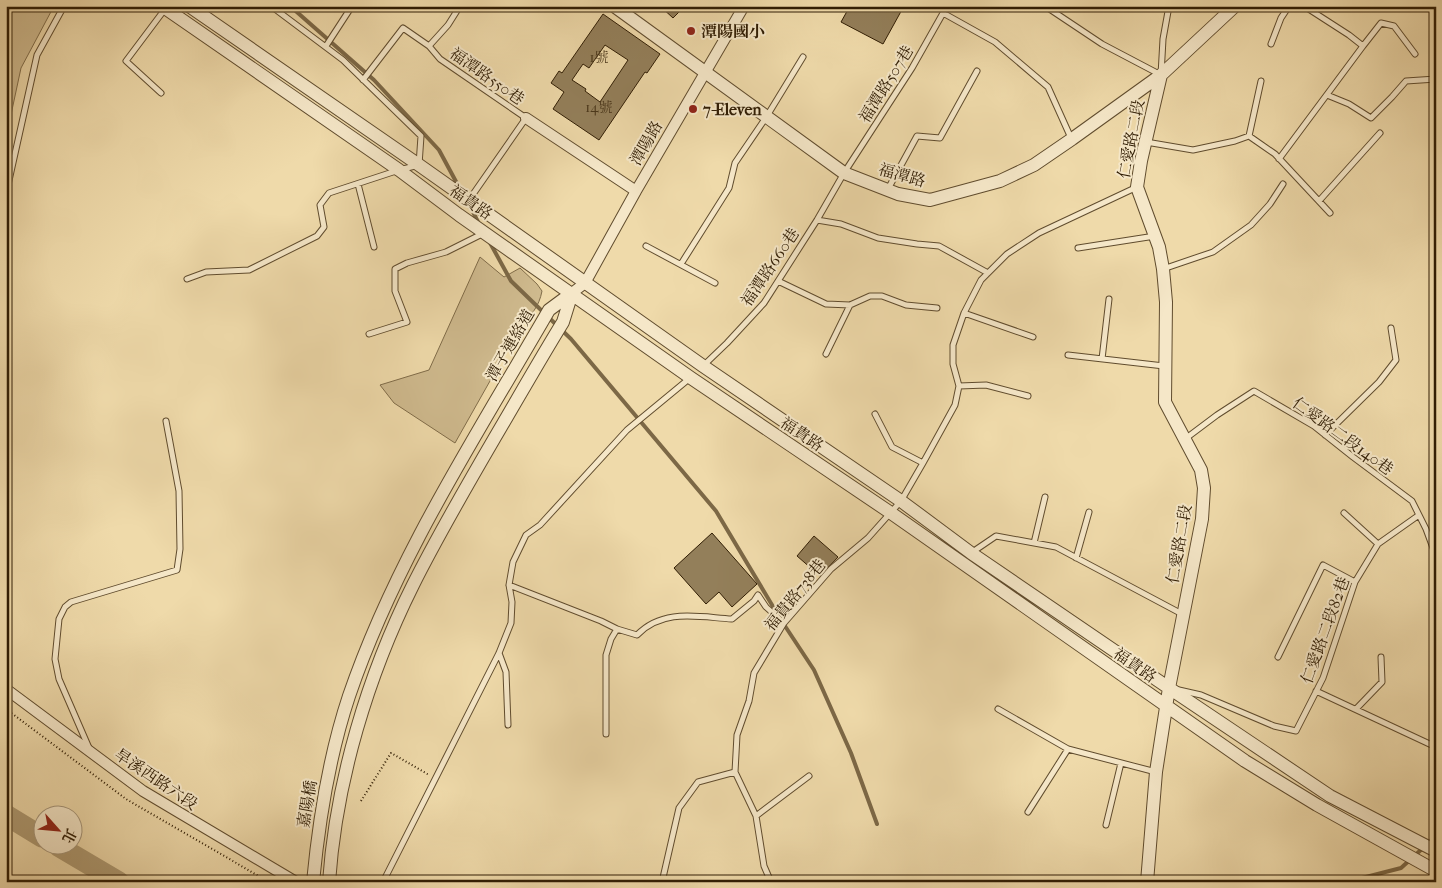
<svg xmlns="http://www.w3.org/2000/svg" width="1442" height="888" viewBox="0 0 1442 888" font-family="'IM FELL French Canon','Noto Serif TC',serif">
  <rect width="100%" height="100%" fill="#efdaaa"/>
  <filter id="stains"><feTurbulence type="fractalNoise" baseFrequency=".004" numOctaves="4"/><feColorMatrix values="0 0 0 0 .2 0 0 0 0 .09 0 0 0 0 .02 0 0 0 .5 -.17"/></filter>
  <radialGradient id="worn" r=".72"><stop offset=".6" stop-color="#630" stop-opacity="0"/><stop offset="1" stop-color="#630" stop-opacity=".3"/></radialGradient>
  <path fill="#cfba8e" stroke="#806c49" d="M6 6H54L21 68 6 138Z
    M480 257 504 277 520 268 537 284 542 291C539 307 531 315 521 326L455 443 394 403 380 385 429 370Z"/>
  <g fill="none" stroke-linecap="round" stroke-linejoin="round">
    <path stroke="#7c6846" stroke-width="4" d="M290 6 374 80 439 150 460 189
      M470 206 479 224
      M489 241 511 281 571 339 716 511 778 615
      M783 623 814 670 851 753 877 824
      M1428 843 1436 836
      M1358 882 1362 878 1401 868 1423 848"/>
    <path stroke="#ae9a72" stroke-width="21" d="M6 815 42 837
      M58 846 119 882"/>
  </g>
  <path fill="#937f5a" stroke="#301d04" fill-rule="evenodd" d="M660 6H685L673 18Z
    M850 6H904L883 44 841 22Z
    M603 14 660 54 647 73 645 72 599 140 553 109 564 92 551 83 559 71 562 73ZM605 45 628 60 600 102 585 91 586 89 572 80 583 64 589 68Z
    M712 533 757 584 732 607 719 592 706 604 674 568Z
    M814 536 838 557 820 576 797 556Z"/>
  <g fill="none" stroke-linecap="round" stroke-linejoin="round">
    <g stroke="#604c2e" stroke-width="7">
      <path id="service" d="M1045 6 1102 44 1161 75 1163 39 1169 6
        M1304 6 1349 35 1363 46 1381 23 1394 26 1415 54
        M943 13 995 42 1048 87 1071 138
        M1271 44 1281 18 1289 6
        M326 46 352 6
        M429 46 448 25 460 6
        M363 80 403 28 429 46 440 59 526 118 469 200
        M161 93 126 61 165 9
        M1327 95 1349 104 1371 118 1392 97 1406 81 1436 79
        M1249 136 1261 81
        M1146 142 1193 150 1235 141 1249 136 1275 154 1330 213
        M1279 159 1363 46
        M358 184 374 247
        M888 189 917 136 940 138 977 71
        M6 194 37 55 64 6
        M1319 201 1380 133
        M817 220 841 224 878 238 917 244 939 246 988 273
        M646 246 715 283
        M1078 248 1155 236
        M681 264 729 188 735 163 767 116 803 57
        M1163 269 1213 252 1251 225 1270 204 1283 184
        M187 279 206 272 249 270 317 236 324 227 320 205 329 193 399 170 419 165 421 136 343 60 271 6
        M778 281 826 304 850 305 870 296H882L906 305 937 308
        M964 313 1033 337
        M369 334 407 322 395 291V269L407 263 446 252 482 234
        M826 354 850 305
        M1068 355 1164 366
        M1102 359 1109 299
        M703 366 727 343 764 303 817 220 844 173 912 68 947 6
        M959 386 986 385 1028 396
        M875 414 892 447 923 463
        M1325 435 1379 382 1396 360 1391 328
        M1185 439 1217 415 1254 391 1314 426 1353 457 1412 501 1426 529 1436 556
        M1344 513 1378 544
        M1034 543 1045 497
        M971 553 996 536 1056 547 1182 614
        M1076 558 1089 512
        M509 585 601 621 617 629 637 635C663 608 698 617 732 619L754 601 758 595 766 607 784 623
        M499 653 506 672 508 725
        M1278 657 1323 565 1355 582
        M1179 690 1201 695 1274 726 1296 731 1323 678 1355 582 1378 544 1419 515
        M1316 691 1436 747
        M998 709 1068 749 1156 772
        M1356 709 1382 682 1381 657
        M606 734V655L611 639 617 629
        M89 748 59 679 55 659 59 619 65 607 71 602 177 570 180 549 179 491 166 421
        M1028 812 1068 749
        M756 816 809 776
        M1106 825 1121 763
        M383 882 499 653 511 623 512 602 509 585 513 562 526 535 540 525 627 430 690 378
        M662 882 679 808 698 782 735 772
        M771 882 764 866 756 816 735 772 737 735 749 701 754 673 784 623 831 569 868 538 901 501 923 463 955 405 959 386 953 364V345L964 313 981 280 1007 254 1039 233 1137 187"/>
    </g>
    <g stroke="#604c2e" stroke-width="12">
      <path id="minor" d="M526 118 636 191
        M572 293 585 283 636 191 744 6
        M6 689 143 791 296 882"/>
    </g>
    <g stroke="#604c2e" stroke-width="14">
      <path id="tertiary" d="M162 6 399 170 459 215 691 378 891 513 1245 761 1317 805 1436 871
        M189 6 419 165 703 366 901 501 971 553 1169 688 1330 796 1436 851
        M614 6 844 173 898 194 930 200 1000 181 1034 165 1072 139 1161 75 1235 6
        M313 882C319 819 329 756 349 696 396 558 477 435 549 310L572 293
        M329 882C336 781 368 675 413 585 438 535 466 487 494 439 517 400 539 361 563 322L572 293
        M1147 882 1156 772 1169 688 1202 519 1204 488 1201 470 1165 402 1166 302 1163 269 1159 247 1137 187 1141 161 1161 75"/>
    </g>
    <path stroke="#301d04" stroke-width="2" stroke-dasharray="1 2.5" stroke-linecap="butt" d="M6 709 126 799 269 882
      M361 801 391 753 429 775"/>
    <use href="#service" stroke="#f5e7c8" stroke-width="5"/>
    <use href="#minor" stroke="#f5e7c8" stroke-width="10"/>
    <use href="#tertiary" stroke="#f5e7c8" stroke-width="12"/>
  </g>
  <g fill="#8f2418" stroke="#f5e7c8" stroke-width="2">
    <circle cx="691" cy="31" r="5"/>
    <circle cx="693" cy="109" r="5"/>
  </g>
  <g text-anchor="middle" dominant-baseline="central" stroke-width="4" stroke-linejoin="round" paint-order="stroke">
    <g font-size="14" fill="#49361a">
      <text x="599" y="57">1號</text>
      <text x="599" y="107">14號</text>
    </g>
    <g font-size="16" font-weight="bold" fill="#301d04" stroke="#f5e7c8" text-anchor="start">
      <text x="701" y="31">潭陽國小</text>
      <text x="703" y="109">7-Eleven</text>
    </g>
    <g font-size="16" fill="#301d04" stroke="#f5e7c8">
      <text transform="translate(487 76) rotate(35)">福潭路550巷</text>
      <text transform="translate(886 84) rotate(-58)">福潭路507巷</text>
      <text transform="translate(1131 139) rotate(-79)">仁愛路二段</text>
      <text transform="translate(646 143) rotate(-60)">潭陽路</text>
      <text transform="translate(902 175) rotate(16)">福潭路</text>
      <text transform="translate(471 202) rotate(35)">福貴路</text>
      <text transform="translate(770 267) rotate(-56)">福潭路660巷</text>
      <text transform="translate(510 345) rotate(-60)">潭子連絡道</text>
      <text transform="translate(802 434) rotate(34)">福貴路</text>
      <text transform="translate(1343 436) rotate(36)">仁愛路二段140巷</text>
      <text transform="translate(1179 544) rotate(-80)">仁愛路二段</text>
      <text transform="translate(795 595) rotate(-51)">福貴路738巷</text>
      <text transform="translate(1325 630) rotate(-70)">仁愛路二段82巷</text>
      <text transform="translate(1135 665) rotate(35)">福貴路</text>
      <text transform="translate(156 779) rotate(34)">旱溪西路六段</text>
      <text transform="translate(307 804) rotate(-80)">嘉陽橋</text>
    </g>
  </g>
  <rect width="1442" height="888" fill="none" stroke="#efdaaa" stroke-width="25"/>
  <rect x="8" y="8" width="1427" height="873" fill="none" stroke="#301d04" stroke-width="2.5"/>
  <rect x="12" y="12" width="1417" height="863" fill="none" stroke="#301d04"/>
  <g transform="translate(58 830) rotate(117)"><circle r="24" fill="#f5e7c8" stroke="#a6967a"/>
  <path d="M0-4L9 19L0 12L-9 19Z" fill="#8f2418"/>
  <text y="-8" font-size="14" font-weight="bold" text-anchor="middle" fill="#301d04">北</text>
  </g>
  <rect width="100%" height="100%" filter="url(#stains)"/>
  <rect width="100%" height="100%" fill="url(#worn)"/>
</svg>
